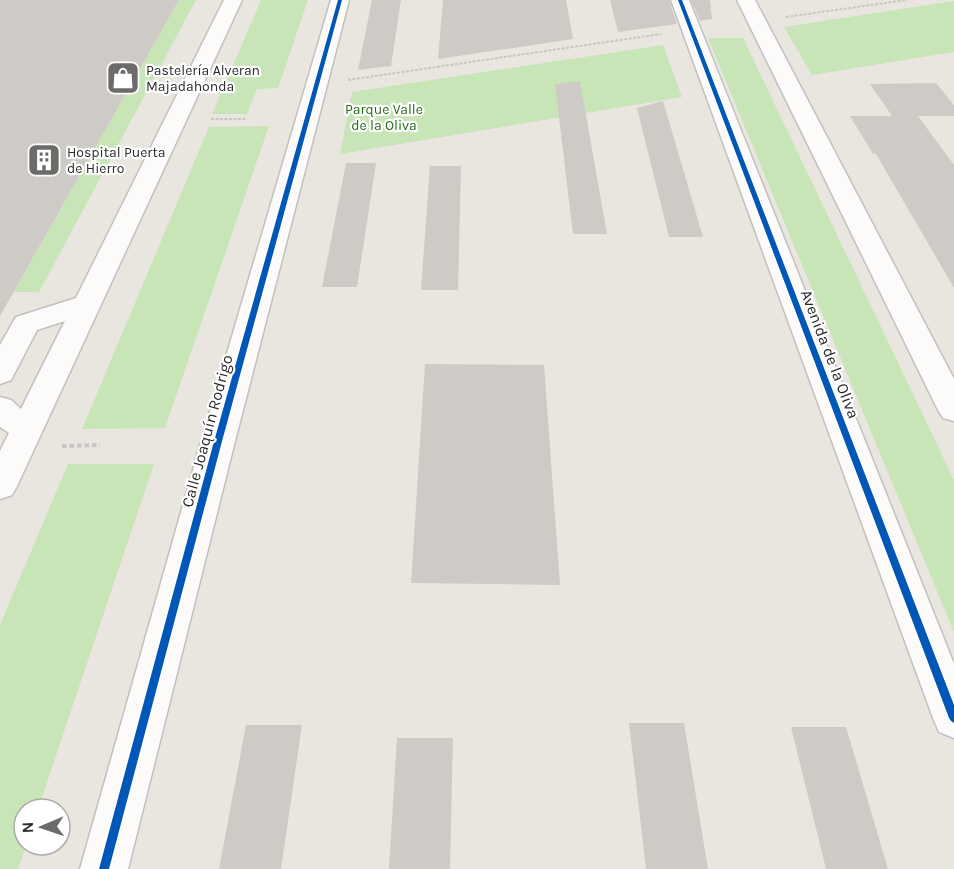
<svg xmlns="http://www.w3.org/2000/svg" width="954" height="869" viewBox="0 0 954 869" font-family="Karla,sans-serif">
  <rect width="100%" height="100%" fill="#e9e5df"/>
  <path fill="#c8e5b7" d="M179 0H196L39 292H14Z
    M261 0H308L278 88 257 89 247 114H212Z
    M954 1V52L812 75 784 27Z
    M708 38H743L954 480V632Z
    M663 45 682 97 340 154 352 92Z
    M269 126 165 428 82 429 209 127Z
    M68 464H154L38 809H24V845H26L18 869H0V625Z"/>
  <path fill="#cecbc6" d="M0 0H179L0 316Z
    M372 0H401L391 66 358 70Z
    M443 0H566L573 39 438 59Z
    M610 0H669L677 24 618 32Z
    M691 0H710L712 19 700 21Z
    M580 81 607 234H573L555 84Z
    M936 83 954 105V116H918L954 165V288L876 154H873L850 116H892L870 84Z
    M663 101 703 237H669L637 108Z
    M346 163H376L357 287H322Z
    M430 166H461L458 290H421Z
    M425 364 544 365 560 585 411 583Z
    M629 723H684L708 869H646Z
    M246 725H302L281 869H219Z
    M791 727H846L888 869H826Z
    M397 738H453L450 869H389Z"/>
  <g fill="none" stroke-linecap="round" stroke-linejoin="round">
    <g stroke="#c2c1c1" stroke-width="3">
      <path id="minor" d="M224 0H242L17 486 12 495 0 499V451L9 433 0 427V397L11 400 21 409 65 321 37 330 11 380 0 384V345L16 317 76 298Z
        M331 0H349L234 445 128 869H80L200 445Z
        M671 0H689L954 664V738L939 732 933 718Z
        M737 0H755L954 379V421L943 418 938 410Z"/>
    </g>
    <path stroke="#c8c7c7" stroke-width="2" stroke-dasharray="3 1.5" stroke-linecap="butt" d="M786 17 907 0
      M348 80 661 34
      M211 119H247"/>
    <path stroke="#c8c7c7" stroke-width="4" stroke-dasharray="4.5 3" stroke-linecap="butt" d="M62 446 100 445"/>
    <use href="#minor" fill="#fcfbfa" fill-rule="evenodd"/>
    <g stroke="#fff" stroke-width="3">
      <path id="cycleway" d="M338 0H342L221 445 109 869H99L213 445Z
        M678 0H682L954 705V723L951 721 949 718Z"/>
    </g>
    <use href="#cycleway" fill="#0057b8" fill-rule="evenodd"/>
  </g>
  <defs>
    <g id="shop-square" transform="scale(1.725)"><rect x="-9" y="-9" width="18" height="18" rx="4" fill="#6d6b69" stroke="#fff"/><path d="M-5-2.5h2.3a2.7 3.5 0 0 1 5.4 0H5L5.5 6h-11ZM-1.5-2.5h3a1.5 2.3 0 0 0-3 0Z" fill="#fff"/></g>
    <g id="building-square" transform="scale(1.725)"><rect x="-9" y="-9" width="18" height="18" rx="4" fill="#6d6b69" stroke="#fff"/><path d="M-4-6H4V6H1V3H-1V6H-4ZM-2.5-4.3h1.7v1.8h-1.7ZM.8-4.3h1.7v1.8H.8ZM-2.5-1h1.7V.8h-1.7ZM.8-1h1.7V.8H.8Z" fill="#fff"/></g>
  </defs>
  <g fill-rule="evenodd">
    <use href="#shop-square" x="123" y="78"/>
    <use href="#building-square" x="44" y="160"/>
  </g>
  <g text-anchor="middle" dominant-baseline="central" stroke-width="4.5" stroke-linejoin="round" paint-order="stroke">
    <g font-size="14" fill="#2a2a2a" stroke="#fff" text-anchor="start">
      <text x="146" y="70">Pastelería Alveran<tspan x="146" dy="16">Majadahonda</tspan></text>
      <text x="67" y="152">Hospital Puerta<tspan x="67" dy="16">de Hierro</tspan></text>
    </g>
    <g font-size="14" fill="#246a17" stroke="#fff">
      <text x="384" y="109">Parque Valle<tspan x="384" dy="16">de la Oliva</tspan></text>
    </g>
    <g font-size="16" fill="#2a2a2a" stroke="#fff">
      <text transform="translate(830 354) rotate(69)">Avenida de la Oliva</text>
      <text transform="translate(207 431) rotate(-75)">Calle Joaquín Rodrigo</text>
    </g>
  </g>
  <g transform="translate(42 827) rotate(268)"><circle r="28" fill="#ffffff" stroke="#aaaaaa" stroke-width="1.5"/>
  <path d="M0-4.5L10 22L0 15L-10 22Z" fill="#6d6b69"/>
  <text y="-9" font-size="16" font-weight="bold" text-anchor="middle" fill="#2a2a2a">N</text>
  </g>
</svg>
